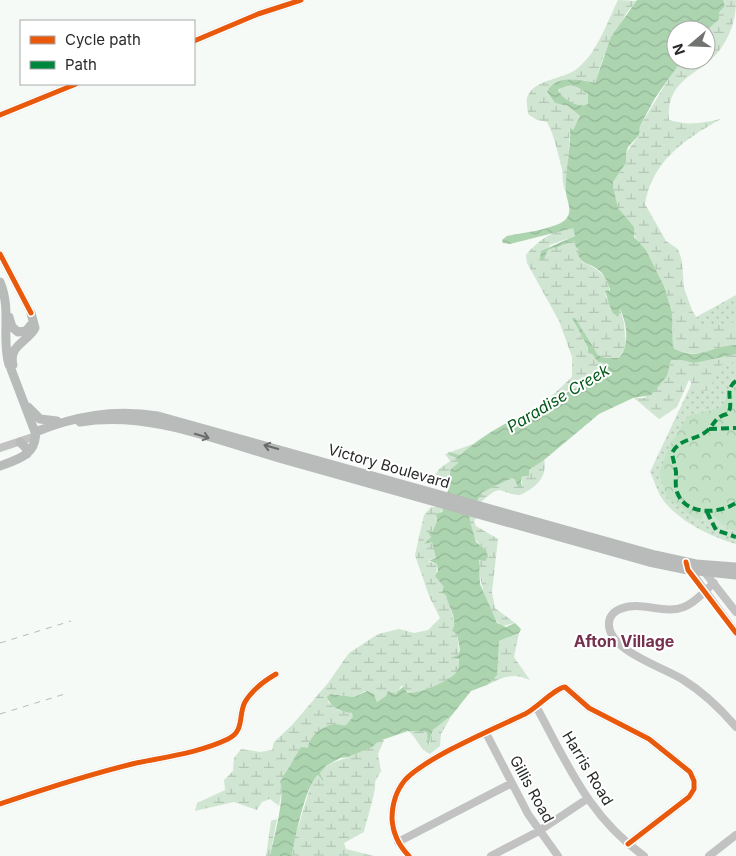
<svg xmlns="http://www.w3.org/2000/svg" width="736" height="856" viewBox="0 0 736 856" font-family="Inter,sans-serif">
  <defs>
    <pattern id="green-dots" width="8" height="8" patternUnits="userSpaceOnUse" patternTransform="scale(1.25)"><rect width="8" height="8" fill="#d0e6d2"/><path d="M2 2h.1M6 6h.1" fill="none" stroke="#b3c5b4" stroke-width="1.8" stroke-linecap="round"/></pattern>
    <pattern id="forest-crowns" width="20" height="18" patternUnits="userSpaceOnUse" patternTransform="scale(1.25)"><rect width="20" height="18" fill="#c4e3c6"/><path d="M2 6a3 3 0 1 1 6 0M12 15a3 3 0 1 1 6 0" fill="none" stroke="#a8c3aa"/></pattern>
    <pattern id="wetland-marsh" width="20" height="14" patternUnits="userSpaceOnUse" patternTransform="scale(1.25)"><rect width="20" height="14" fill="#d0e6d2"/><path d="M1 5h8M5 5V1M11 12h8M15 12V8" fill="none" stroke="#b3c5b4"/></pattern>
    <pattern id="water-waves" width="16" height="10" patternUnits="userSpaceOnUse" patternTransform="scale(1.25)"><rect width="16" height="10" fill="#acd4af"/><path d="M0 5q4-4 8 0t8 0" fill="none" stroke="#94b697"/></pattern>
  </defs>
  <rect width="100%" height="100%" fill="#f5faf6"/>
  <path fill="url(#green-dots)" d="M736 295V544C711 537 676 520 661 497 657 490 654 480 650 472L690 387 703 339 691 320Z"/>
  <path fill="url(#forest-crowns)" d="M736 384V531C721 528 718 515 704 512L701 520 694 518 667 497 659 473 669 447 688 416 720 408Z"/>
  <path fill="url(#wetland-marsh)" d="M618 0 637 1 627 12 603 58 595 84C580 80 556 74 547 93L555 103 568 106 580 116 573 130 570 127 566 192C561 182 564 175 561 165 557 150 554 135 547 122L537 120 528 114C528 110 526 103 527 98 533 78 566 80 579 67 598 51 607 22 618 0Z
    M723 0H736C736 19 731 35 719 51 698 77 666 78 669 120 689 126 702 123 721 119 685 139 652 161 645 204L666 241 678 249 682 261 684 288 692 310 702 327 736 322V345C710 346 699 361 673 348V329L664 286 646 250 638 243 629 224 618 208 613 197V182L626 163V153L639 135 640 126 676 67 682 60H706V31L725 6Z
    M569 85 577 87 588 94V104C578 109 564 99 558 91L563 86Z
    M573 227 575 236 550 245 543 257 548 250 574 240 581 252 580 253 582 262C597 268 607 275 610 292L608 290 605 292 606 297 618 312 620 309 624 323 626 346 619 358H604L598 355 572 318 588 349V353L592 354 598 362 608 364 606 368 592 375 589 384 574 387 544 403 572 377V357L559 321 527 263 526 255C538 240 554 230 573 227Z
    M736 354V362L721 365 709 390 700 392 689 380 677 407 661 418 659 419 634 398H644L667 376 671 360H681L695 363Z
    M473 444 460 455 449 453V455L457 458 458 463 452 469 447 490 434 477 439 469 450 461 445 454Z
    M544 459C548 478 535 488 520 495 495 493 504 482 480 503L475 502 481 493 512 478 522 486V476Z
    M431 507H445L436 517 437 521 431 533 430 542H433L436 558 428 560 427 561 437 564C437 568 436 573 437 576 437 578 442 582 443 585 448 596 462 646 458 655L452 658 459 660C459 665 459 670 455 675 447 682 418 694 407 693L404 686H401L398 692 377 702 375 696 365 691 354 697 330 694 328 702 338 710 352 713 354 717 346 725H337L315 735 309 742 308 748C282 766 285 777 279 806L270 799 262 802 257 810 234 802 195 811 197 803 225 790 224 780 233 771 234 758 241 749 260 752 272 750 274 742 292 725 328 683 349 653 378 634 399 629 414 633 428 630 440 618 429 596 415 555 424 515Z
    M470 515 477 517 474 521 476 526 498 539 492 592 495 608 515 623 502 626C489 618 478 577 479 563 479 559 484 554 486 550 476 543 465 527 470 515Z
    M519 633 514 657 530 680C511 672 504 677 487 685L499 641Z
    M452 715 441 734 440 746 430 754C419 750 417 737 408 731L427 732 429 745 433 730Z
    M379 740H384L378 754 381 771 375 782C377 789 366 822 364 832L344 843 346 849 374 856H292L294 840 313 778 318 775 323 780 320 773C327 762 340 761 351 756 360 751 370 746 379 740Z
    M277 819 270 856H266L271 821Z"/>
  <path fill="url(#water-waves)" fill-rule="evenodd" d="M637 0H723L725 6 719 13V19L706 31 676 30V60H682L655 98 640 126 639 135 628 147 626 153V163L613 182V187L618 208 634 227V237L646 250 664 286 672 313 673 348C700 362 709 346 736 345V354L694 363 681 360H671L667 376 651 395 633 398 599 414 544 460 529 470V476H522L521 482 522 487H518L515 480 512 478 481 493 469 518 476 542 486 550 488 557 485 561 479 560 480 584 497 623 506 627 515 623 521 629 519 633 499 641 497 675 487 685 471 691 452 715 433 730 428 746 427 732 408 731 379 741 372 747 348 757 340 758 326 766 320 773 324 782 318 775C306 783 294 841 292 856H270C273 842 286 794 280 782L301 747 308 748C308 737 323 726 334 724 338 724 341 726 346 725L353 717 352 713C341 712 330 707 327 697L330 694 354 697 367 691 374 694 377 702 386 696 388 691 395 694 404 686 407 693C418 694 447 682 455 674 459 670 459 665 459 659L451 658 458 655 460 650 457 634 452 631C459 620 448 606 446 595L442 593 444 587 435 576 438 571 437 564 428 560 424 562 436 558 432 542 424 544 431 537 428 532H432L437 521 436 514 442 512C446 503 451 477 450 470L458 463 457 458 449 455 448 452 460 455C492 426 531 412 568 392 576 388 579 384 589 384L594 371 606 368 607 364 598 362 592 354 588 353V348L572 318H575L598 355 605 358H619C630 346 627 323 620 309L618 317 612 312 605 291 608 290 610 291V289C606 281 605 274 597 269 587 261 583 267 577 252H581L576 247 574 241 548 250 543 260H540L541 251 575 236 573 228 510 244 503 243 502 240 507 236C521 233 557 229 566 219 573 211 567 201 566 193 565 170 571 149 570 127L573 130 580 116 568 106 555 103 547 92C556 74 579 80 595 83L611 37ZM569 85 577 87 588 94V104C578 109 564 99 558 91L559 89Z"/>
  <g fill="none" stroke-linecap="round" stroke-linejoin="round">
    <path stroke="#c1c2c1" stroke-width="8" d="M194 41 258 14 301 0
      M0 115 76 84
      M0 254 31 313
      M0 448 36 436
      M687 566 736 633
      M703 570 736 612
      M714 583C704 591 697 602 684 607 664 615 640 600 620 609 614 611 609 617 609 623 607 650 663 667 682 679 703 692 720 708 736 727
      M537 708C568 765 589 817 644 856
      M486 733 528 814 558 856
      M0 804C44 789 87 775 132 764 164 757 199 753 228 739 245 731 238 715 245 702 252 690 264 681 276 674
      M398 842 512 783
      M409 856C399 846 393 833 392 819 392 805 396 791 405 780 425 758 495 728 525 714 537 708 555 688 565 687L589 708 649 739 690 772 694 781V789L689 797 628 844
      M491 856 539 831 587 799
      M709 856 736 835"/>
    <path stroke="#b9bbba" stroke-width="9" d="M0 282C12 311 1 337 9 365
      M9 317 12 327 18 332 26 331 31 325
      M13 365C8 345 28 342 35 328L31 313
      M28 407 40 419 57 421
      M80 422C153 410 223 443 293 462 412 495 531 528 649 562L688 570 736 575
      M35 432C76 416 113 409 158 416L655 555 696 564 736 567
      M20 442 26 448 27 454
      M0 466C17 460 38 454 35 432L11 369"/>
    <path stroke="#b9bab9" stroke-width="1" stroke-dasharray="6 6" stroke-linecap="butt" d="M0 643 71 621
      M0 714 68 693"/>
    <path stroke="#00873e" stroke-width="4" stroke-dasharray="8 4" stroke-linecap="butt" d="M736 381C722 391 736 404 727 414 716 417 716 421 709 429 698 441 680 437 672 453 673 460 675 465 676 472 676 479 675 486 677 492 685 516 719 514 736 503
      M709 429 736 428
      M707 512 716 530 736 537"/>
    <g stroke="#fff" stroke-width="8">
      <path id="cycleway" d="M194 41 258 14 301 0
        M0 115 76 84
        M0 254 31 313
        M686 562 688 570 736 633
        M0 804C44 789 87 775 132 764 164 757 199 753 228 739 245 731 238 715 245 702 252 690 264 681 276 674
        M409 856C399 846 393 833 392 819 392 805 396 791 405 780 425 758 495 728 525 714 537 708 555 688 565 687L589 708 649 739 690 772 694 781V789L689 797 628 844"/>
    </g>
    <use href="#cycleway" stroke="#e8590c" stroke-width="5"/>
  </g>
  <defs><path id="oneway-shaft" d="M-6 0H5M1.5-3L5.5 0L1.5 3" fill="none" stroke-width="1.6" stroke-linecap="round" stroke-linejoin="round" transform="scale(1.25)"/></defs>
  <g stroke="#696b6a">
    <use href="#oneway-shaft" transform="translate(202 436) rotate(17)"/>
    <use href="#oneway-shaft" transform="translate(271 447) rotate(-164)"/>
  </g>
  <g text-anchor="middle" dominant-baseline="central" stroke-width="4" stroke-linejoin="round" paint-order="stroke">
    <g font-size="15" fill="#282a28" stroke="#fff">
      <text transform="translate(389 466) rotate(16)">Victory Boulevard</text>
      <text transform="translate(588 768) rotate(59)">Harris Road</text>
      <text transform="translate(532 789) rotate(61)">Gillis Road</text>
    </g>
    <g font-size="16" font-style="italic" fill="#045a1a" stroke="#fff">
      <text transform="translate(558 398) rotate(-31)">Paradise Creek</text>
    </g>
    <g font-size="16" font-weight="bold" fill="#75314d" stroke="#fff">
      <text x="624" y="641">Afton Village</text>
    </g>
  </g>
  <rect x="20" y="20" width="175" height="65" fill="#ffffff" stroke="#a9aaa9"/>
  <rect x="30" y="36" width="25" height="8" fill="#e8590c" stroke="#a9aaa9"/>
  <text x="65" y="45" font-size="15" fill="#282a28">Cycle path</text>
  <rect x="30" y="61" width="25" height="8" fill="#00873e" stroke="#a9aaa9"/>
  <text x="65" y="70" font-size="15" fill="#282a28">Path</text>
  <g transform="translate(691 45) rotate(251)"><circle r="24" fill="#ffffff" stroke="#a9aaa9"/>
  <path d="M0-4L9 19L0 12L-9 19Z" fill="#707370"/>
  <text y="-8" font-size="14" font-weight="bold" text-anchor="middle" fill="#282a28">N</text>
  </g>
</svg>
